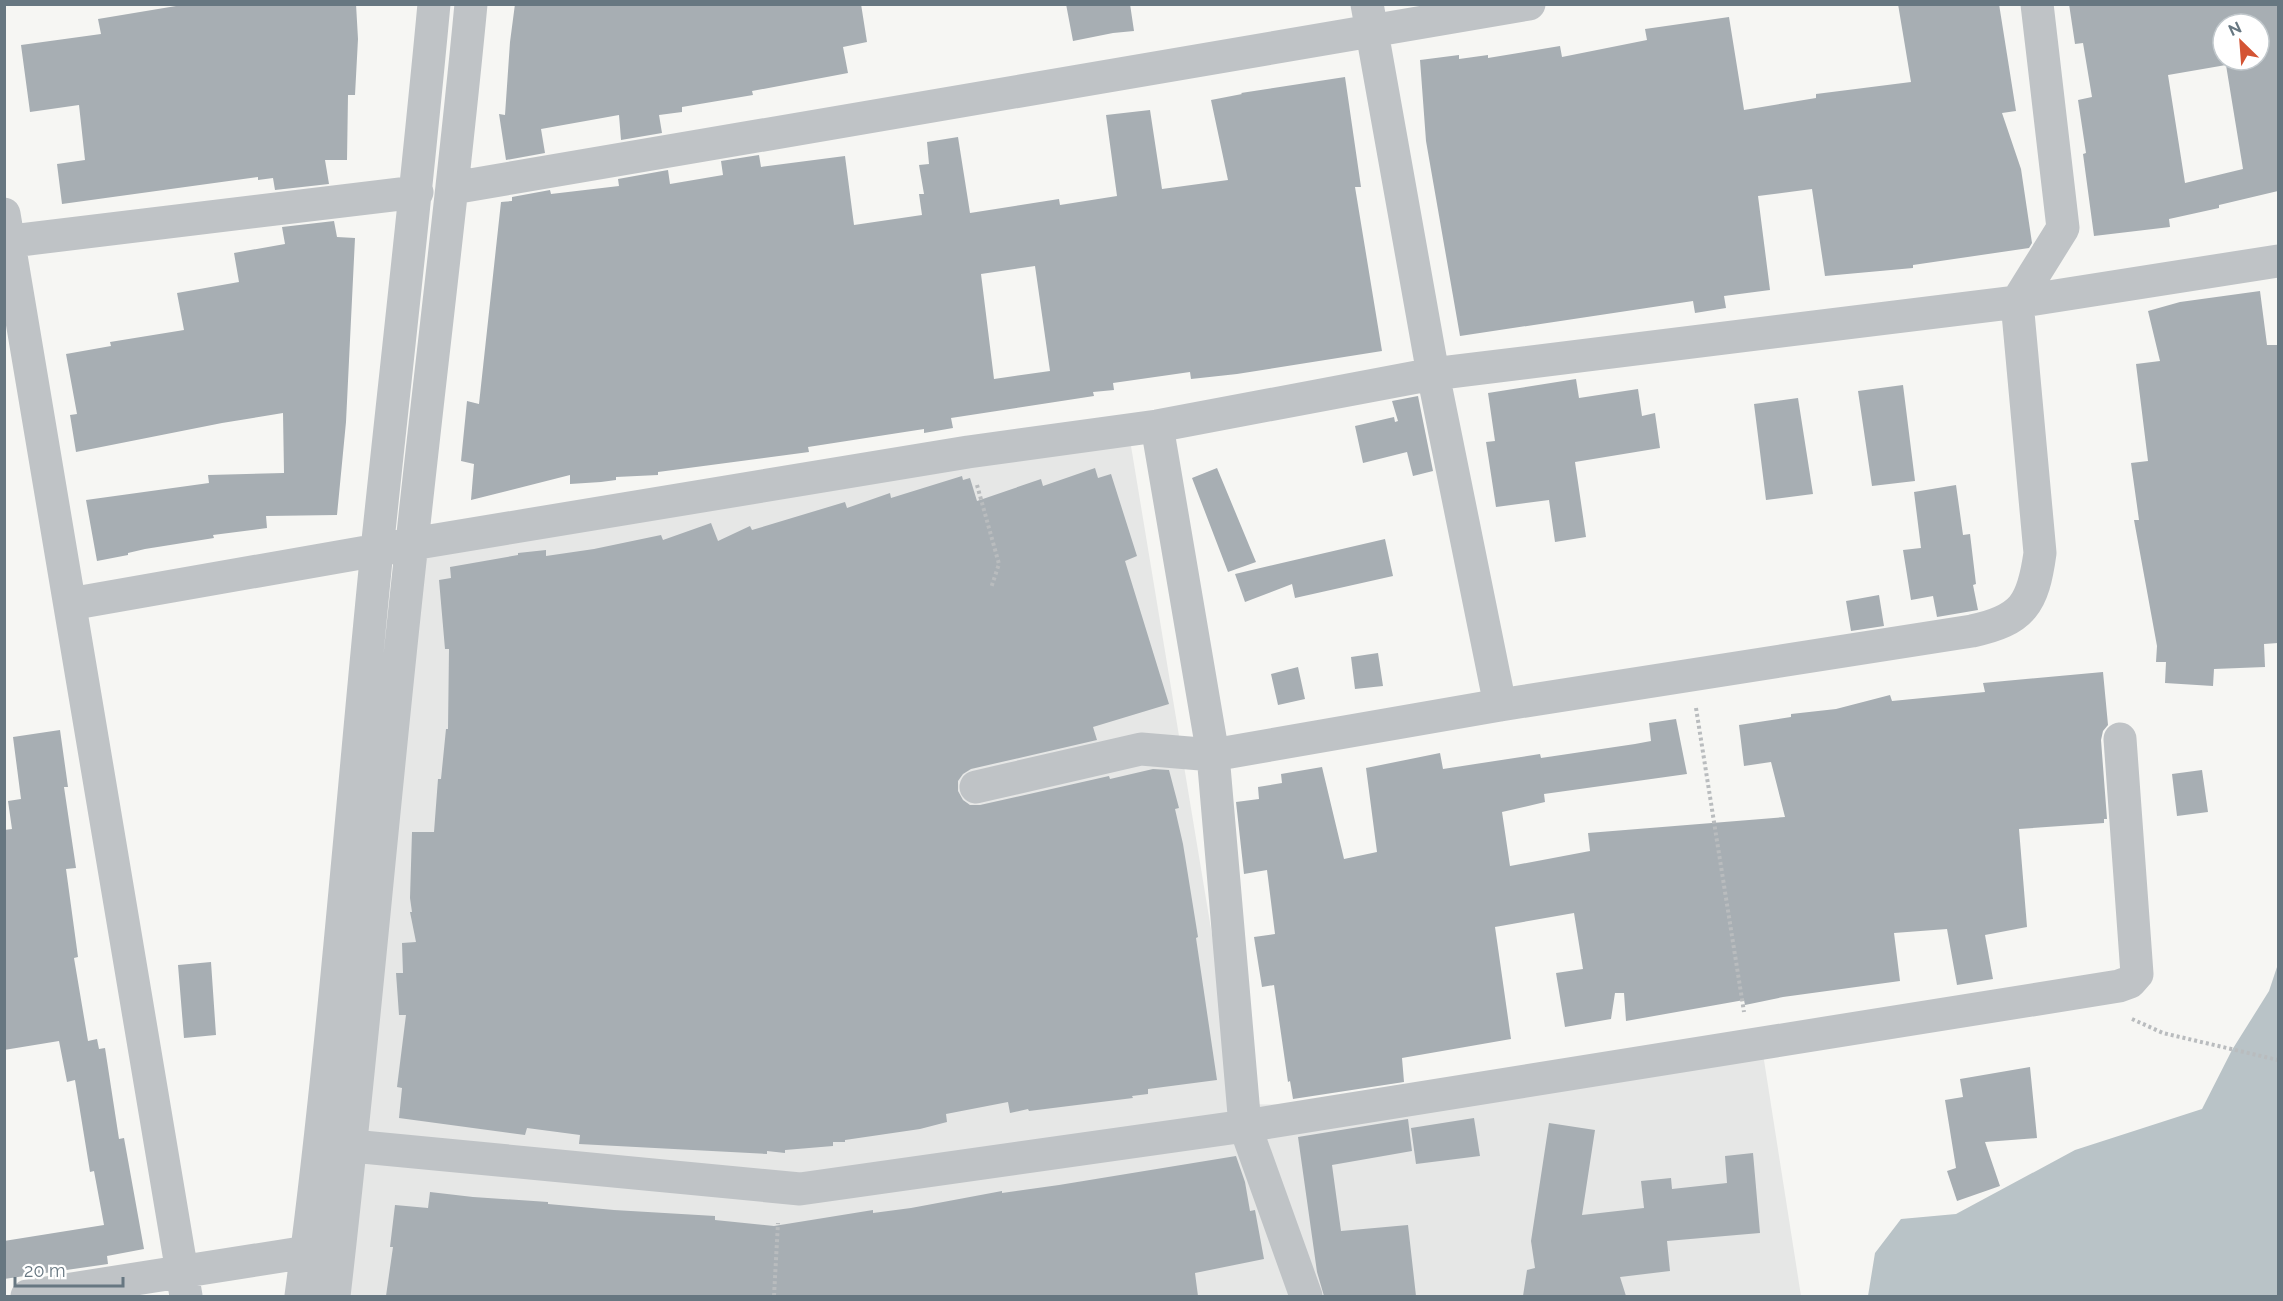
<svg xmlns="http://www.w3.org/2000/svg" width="2283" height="1301" viewBox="0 0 2283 1301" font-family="Raleway,sans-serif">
  <rect width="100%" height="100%" fill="#f6f6f3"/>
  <path fill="#e6e7e6" d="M1130 440 1240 1104 1292 1105 1761 1041 1801 1296H338L410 541Z"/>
  <path fill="#b9c3c7" d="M2278 964V1296H1868L1875 1253 1901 1219 1956 1214 2075 1150 2202 1109 2232 1050 2269 991Z"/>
  <path fill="#a7aeb3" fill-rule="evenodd" d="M188 4H356L358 39 355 95H348L347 160H325L329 184 275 190 273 178 258 180V177L62 204 57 164 85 160 79 105 30 112 21 45 101 34 98 19Z
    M515 4H861L867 42 843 47 848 73 752 91 753 95 682 107V112L659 115 662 133 621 140 619 115 541 129 545 153 506 160 499 114 505 115 510 42Z
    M1066 4H1130L1134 31 1113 33 1073 41Z
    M1898 4H1999L2016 111 2002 113 2021 169 2032 243 2029 248 1913 265V268L1825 276 1812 189 1758 196 1770 290 1724 296 1726 308 1695 313 1693 301 1460 336 1426 141 1420 60 1459 55V59L1488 55V58L1560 46 1562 57 1647 40 1645 29 1729 17 1744 110 1816 98V94L1911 82Z
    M2069 4H2278V191L2219 205V208L2169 219 2170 227 2094 236 2083 154 2086 153 2078 100 2092 97 2083 43 2075 44ZM2223 24H2259V60H2223ZM2226 65 2243 169 2185 183 2168 75Z
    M1345 77 1361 187H1355L1382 351 1237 374 1191 379 1190 372 1113 383 1114 390 1093 392 1094 396 951 418 953 428 924 433V429L808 447 809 452 658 472V475L616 477V480L601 482 570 484V475L471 500 474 464 461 461 467 401 479 404 501 202 512 201V197L550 190 551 194 619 186 618 179 668 170 670 184 723 175 721 161 759 155 761 167 845 156 854 225 922 215 919 194H924L919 165 929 164 927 142 958 137 970 213 1059 199 1060 205 1117 196 1106 115 1150 110 1162 189 1228 180 1211 100 1242 94 1241 93ZM1035 266 1050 371 994 379 981 274Z
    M334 221 337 237 355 238 346 422 337 515 266 516 267 528 213 535 214 538 145 549 128 553V555L97 561 86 500 209 483 208 475 284 473 283 413 222 423 76 452 70 415 77 414 66 354 111 346 110 342 184 330 177 293 239 282 234 253 285 244 282 227Z
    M2260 291 2267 345H2278V643L2264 644 2265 667 2214 669 2213 686 2165 683 2166 662H2156L2157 646 2134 520H2139L2131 463 2148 461 2136 364 2160 361 2148 311 2180 302Z
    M1576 379 1579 398 1638 389 1642 416 1655 413 1660 448 1575 462 1586 537 1555 542 1549 500 1496 507 1486 442 1495 441 1488 393Z
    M1903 385 1915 481 1872 486 1858 391Z
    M1418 396 1433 471 1413 476 1407 452 1363 463 1355 426 1394 417 1395 422 1398 421 1392 401Z
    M1798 398 1813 494 1766 500 1754 404Z
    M1095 468 1098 478 1111 474 1137 556 1125 561 1169 704 1093 727 1097 740 971 769 963 774 958 781V791L963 800 970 805H980L1109 776 1110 779 1153 769 1169 770 1179 808 1175 809 1183 844 1198 937 1196 938 1217 1080 1148 1089V1094L1132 1096 1133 1098 1029 1111 1028 1109 1010 1113 1008 1102 946 1114 947 1122 920 1129 845 1140V1142H833V1146L785 1150V1153L767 1151V1154L579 1144 580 1135 527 1128 525 1135 399 1118 402 1088 397 1087 406 1015H399L396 973H403L402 943 416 942 410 912H412L410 898 412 832H434L438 779H441L446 729H448L449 649H445L439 580 451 578 450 567 518 555V553L546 550V556L594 549 661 535 663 540 711 523 718 541 750 526 752 530 845 502 847 508 890 493 891 498 962 476 963 480 970 478 977 501 1041 479 1043 486Z
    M1217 468 1256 562 1228 572 1192 478Z
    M1956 485 1963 535 1970 534 1976 584 1973 585 1978 610 1937 617 1933 596 1911 600 1903 550 1921 548 1914 492Z
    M1385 539 1393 576 1295 598 1292 584 1245 602 1235 574Z
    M1879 595 1884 626 1851 631 1846 601Z
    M1378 653 1383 686 1355 689 1351 657Z
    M1298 667 1305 699 1278 705 1271 674Z
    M2103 672 2108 725 2103 731 2101 740 2107 819H2104V823L2019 829 2027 927 1985 935 1993 979 1957 985 1947 929 1894 933 1900 981 1783 997 1745 1005 1744 1000 1626 1021 1624 993H1615L1611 1019 1565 1027 1556 973 1583 969 1574 913 1495 927 1511 1039 1402 1058 1404 1082 1293 1099 1290 1081 1288 1082 1274 985 1262 987 1254 937 1275 934 1267 870 1244 874 1236 802 1259 799 1258 787 1282 783 1281 774 1322 767 1344 859 1377 852 1366 768 1440 753 1443 769 1540 754 1541 758 1635 744 1651 741 1649 723 1676 719 1687 774 1544 794 1545 802 1502 812 1510 866 1590 851 1588 833 1785 817 1771 762 1744 766 1739 725 1791 717V714L1836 709 1890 695 1892 701 1985 692 1983 683Z
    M60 730 68 787H64L76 868 66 869 78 957 74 958 88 1041 97 1039 99 1049 105 1048 119 1139 124 1138 144 1249 107 1256 108 1264 4 1279V1241L104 1225 94 1171 90 1172 75 1080 67 1082 59 1041 4 1050V830L12 829 8 801 21 799 13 737Z
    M2202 770 2208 812 2177 816 2172 774Z
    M211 962 216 1035 184 1038 178 965Z
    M2030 1067 2037 1138 1985 1142 2000 1186 1957 1201 1947 1171 1956 1168 1945 1100 1963 1097 1960 1079Z
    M1474 1118 1480 1156 1416 1164 1411 1128Z
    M1408 1119 1412 1151 1332 1165 1341 1231 1408 1225 1416 1296H1324L1317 1272 1298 1137Z
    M1549 1123 1595 1130 1582 1215 1644 1208 1641 1181 1671 1178 1672 1189 1727 1183 1725 1156 1753 1153 1760 1233 1667 1241 1670 1271 1620 1277 1626 1296H1523L1527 1270 1535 1268 1531 1241Z
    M1236 1156 1245 1182 1250 1211 1255 1210 1264 1259 1195 1273 1198 1296H386L393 1247H390L395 1205 428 1208 430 1192 473 1197 548 1202V1204L614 1210 715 1216V1220L774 1226 873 1210V1213L911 1208 1002 1191V1193L1059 1185Z"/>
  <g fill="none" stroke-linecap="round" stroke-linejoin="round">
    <path stroke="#b9bcbe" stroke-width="4" stroke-dasharray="3 3" stroke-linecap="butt" d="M977 485 999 564 991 588
      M1696 708 1744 1012
      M2132 1019 2163 1033 2278 1060
      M774 1296 778 1223"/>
    <path stroke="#bfc3c6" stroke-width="33" d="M1367 4 1433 374 1500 705
      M453 188 1529 4
      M4 214 186 1296
      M4 242 417 192
      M1157 426 1213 755 1245 1126 1306 1296
      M70 604 412 544 968 452 1157 426 1433 374 2017 302 2278 261
      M976 787 1141 749 1213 755 1500 705 1972 631C2023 620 2033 604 2040 553L2017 302 2063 228 2037 4
      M352 1146 800 1189 1245 1126 2119 986 2130 982 2137 974 2120 739
      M27 1296 307 1252
      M301 1296C334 1048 352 799 377 550 396 368 417 187 434 4
      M334 1296C363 1046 384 794 412 543 431 364 454 184 471 4"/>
  </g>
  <rect width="2283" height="1301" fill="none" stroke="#677781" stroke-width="12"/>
  <g transform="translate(2241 42) rotate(335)"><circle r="28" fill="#ffffff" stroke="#c2c9cd" stroke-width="1.5"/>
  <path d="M0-4.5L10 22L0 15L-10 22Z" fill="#d45434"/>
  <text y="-9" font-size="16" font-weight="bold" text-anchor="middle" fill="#677781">N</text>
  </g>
  <path d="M15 1277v9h108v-9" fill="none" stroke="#677781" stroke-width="3"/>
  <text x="24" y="1277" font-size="18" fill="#677781" stroke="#ffffff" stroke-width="4.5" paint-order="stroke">20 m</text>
</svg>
